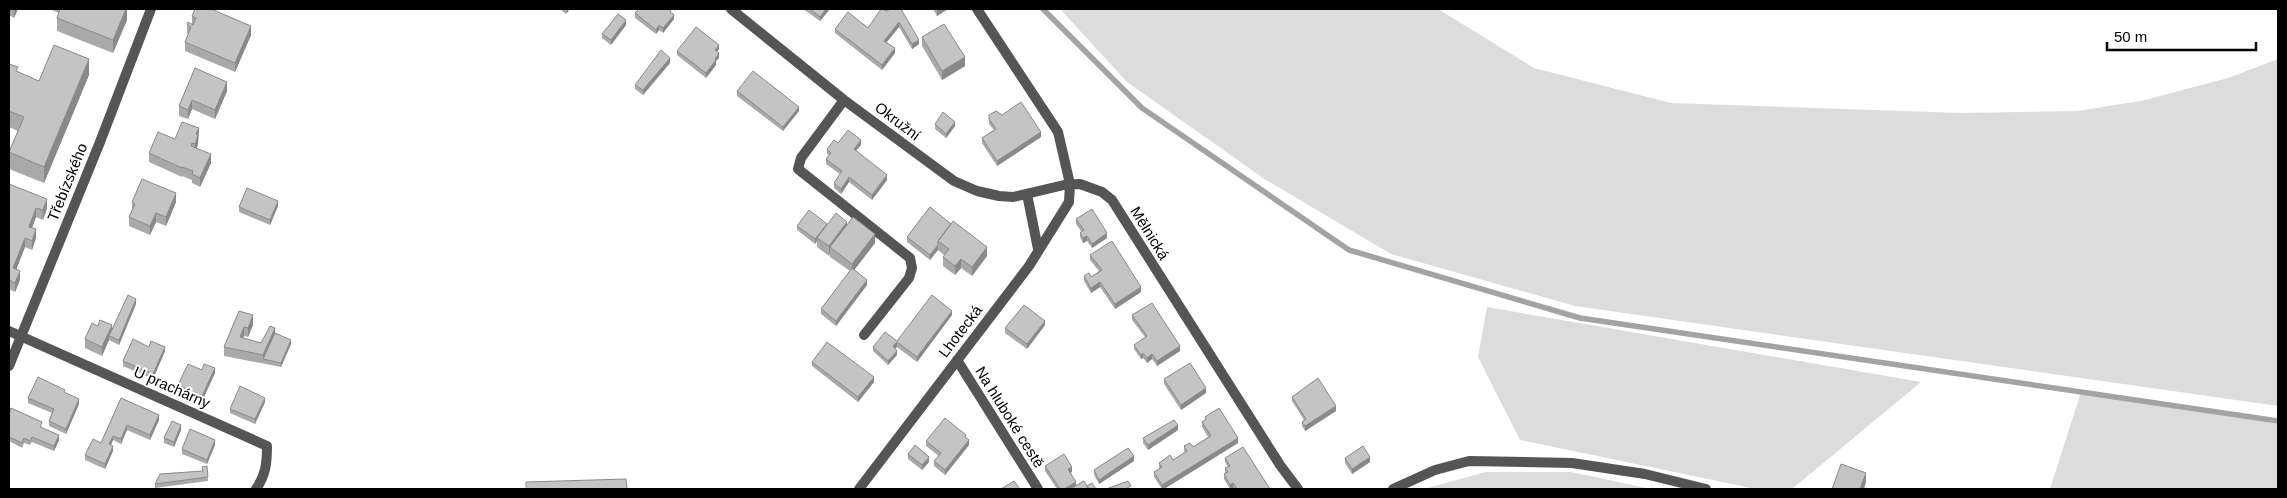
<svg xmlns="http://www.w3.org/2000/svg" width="2287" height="498" viewBox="0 0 2287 498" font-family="Helvetica,sans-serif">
  <rect width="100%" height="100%" fill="#fff"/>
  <path fill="#dcdcdc" d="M1060 9H1438L1534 68 1671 103 1962 113 2077 111 2141 101 2228 78 2278 59V406L1575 306 1391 254 1266 180 1127 82Z
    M1487 307 1921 382 1792 489H1756L1520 440 1478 357Z
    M2081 392 2278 424V489H2050Z
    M1486 472H1571L1651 489H1423Z"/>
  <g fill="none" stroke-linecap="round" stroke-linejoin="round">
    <path stroke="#a3a3a3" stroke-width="5.5" d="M1043 9 1142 108 1349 250 1580 318 2278 421"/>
    <path stroke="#555" stroke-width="10" d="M1393 489 1435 470 1469 461 1572 463 1645 474 1706 489"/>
    <path stroke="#555" stroke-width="10" d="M731 9 844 100 954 181 977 191 999 196 1013 197 1064 185 1080 184 1102 192 1112 200 1280 465 1298 489
      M844 100 801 158 798 169 910 258 912 268 909 278 864 335
      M1027 194 1038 249
      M9 331 267 446C267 462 266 475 256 489
      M957 360 1038 489
      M9 366 100 142 151 9
      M859 489 1029 266 1069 202 1070 184 1058 132 977 9"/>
  </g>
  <path fill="#a9a9a9" d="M9 9H18L14 18 9 15Z
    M49 9H127V20L113 53 57 31V18L59 13Z
    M560 9H570L566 14Z
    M803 9H830L820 21Z
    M933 9H948L937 16Z
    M888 11 919 44 912 49 899 27 887 42 895 53 882 70 835 33V29L868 28Z
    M635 13H673L674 19 663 33 659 30 656 34 635 18Z
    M192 16 251 35 235 72 185 51V42L188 34 187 33V24H192Z
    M626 25 611 45 602 38V34Z
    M922 37 965 66 942 80 922 46Z
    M719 49 717 51 719 58 716 61V65L706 78 677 55V51Z
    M670 63 643 95 635 89V85Z
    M9 64 18 72 39 81 89 75 44 183 9 169V152L18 131 9 127Z
    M195 68 227 91 215 119 192 109 188 119 179 116V106Z
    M737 91 799 111 783 131 737 96Z
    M1002 115 1041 137 997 166 982 143V138L994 130 989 124V119Z
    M935 124 955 126 946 138 935 129Z
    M199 128 198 144 197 148 211 163 200 187 192 183V180L182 176V177L149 162V153L175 139Z
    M838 143 861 145 856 150 887 180 872 200 849 182 841 194 834 188V183L840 174 826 164V159L829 155 827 154V149Z
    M9 184 47 208 43 220 36 217 32 228 36 238 32 250 25 247 16 270 20 280 15 292 9 289Z
    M132 202H176L166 226 156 222 150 235 129 226V217L132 210Z
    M278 206 270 225 239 212V207Z
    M930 207 987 256 972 276 961 268 955 275 943 266V257L944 255 938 250 930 260 907 242V237Z
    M1076 219 1107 238 1092 248 1087 241 1083 243 1080 237V233L1081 231 1076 224Z
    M827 225 847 226 875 243 854 270 867 285 836 326 821 314V309L850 271 830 257V253L829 256 817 247V241L815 244 797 230V226Z
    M1090 255 1141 292 1115 309 1100 287 1091 293 1084 281V276L1091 277 1099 271 1090 260Z
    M136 304 119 345 109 340 102 356 85 348V339L98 326 112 329Z
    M239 311 253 325 248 337 244 336 243 338 261 343 275 333 291 344 281 367 224 356V347Z
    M952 315 917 362 897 347 895 348 897 355 888 365 873 351V347L897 341Z
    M1132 315 1180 351 1157 366 1152 359 1147 363 1143 358 1141 359 1134 349V345L1145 337 1132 320Z
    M1045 325 1027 349 1005 333V328Z
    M165 351 153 379 123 366V361Z
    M812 362 874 382 858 402 812 366Z
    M215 373 202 401 178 390V385Z
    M1164 379 1206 393 1181 410 1164 384Z
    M65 393 79 404 66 434 49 426V421L52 413 28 403V398Z
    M1292 397 1336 411 1305 431 1302 426V422L1304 420 1292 401Z
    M121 398 159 420 150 440 127 430 121 444 113 440 111 445 113 451 105 469 85 460V455L101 443Z
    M265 402 255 424 230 413V409Z
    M9 414 42 427V428L59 440 54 451 32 442 30 445 24 443 22 448 9 441Z
    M1205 417 1238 443 1164 489H1162L1154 477V472L1159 469V463L1173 460 1185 452 1184 451V446L1193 447 1208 437 1202 427V422L1205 420Z
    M181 430 174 447 164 443V438Z
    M1178 430 1148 450 1143 443V438Z
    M966 438 969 445 945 475 934 466V461L939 456 926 446V441Z
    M215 445 207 464 182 454V449Z
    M908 454 929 462 922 470 908 459Z
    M1225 458 1270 489H1234L1233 488 1230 489 1224 479V474L1225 473V468L1228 467 1225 462Z
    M1345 458 1370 462 1352 474 1345 463Z
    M1134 461 1099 484 1094 475V470Z
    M207 466 208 481 155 488V484L202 471Z
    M1045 466 1072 472 1070 473 1076 486H1087L1096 489H1057L1045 471Z"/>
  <path fill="#898989" d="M14 9H18L14 18Z
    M126 9H127V20L113 53V40Z
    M567 9H570L566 14Z
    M826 9H830L820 21V17Z
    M940 9H948L937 16V11Z
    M674 15V19L663 33V28Z
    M626 20V25L611 45V40Z
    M899 22V27L884 45V41Z
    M659 25V30L656 34V30Z
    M251 26V35L235 72V63Z
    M919 40V44L912 49V44Z
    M719 45V49L715 54V50Z
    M895 48V53L882 70V65Z
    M719 53V58L716 61V65L706 78V73L715 59Z
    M965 57V66L942 80V71Z
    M670 58V63L643 95V90Z
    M89 59V75L44 183V167Z
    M227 82V91L215 119V110Z
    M192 100V109L188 119V110Z
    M799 107V111L783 131V127Z
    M955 122V126L946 138V134Z
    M199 128 198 144 195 153V144L196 134Z
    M1041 132V137L997 166V161Z
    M861 140V145L854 153V149Z
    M211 154V163L200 187V178Z
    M887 175V180L872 200V195Z
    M849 177V182L841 194V189Z
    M176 193V202L166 226V217Z
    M47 199V208L43 220V210Z
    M278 201V206L270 225V220Z
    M36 208V217L29 236V227Z
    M156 213V222L150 235V226Z
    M847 222V231L830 247V253L829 256V246Z
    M827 224 817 238V241L815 244V239Z
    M36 229V238L32 250V241Z
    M1107 233V238L1092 248V244Z
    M875 234V243L852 273V264Z
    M1087 236V241L1083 243V238Z
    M25 238V247L13 278V268Z
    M938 245V250L930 260V255Z
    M987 247V256L972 276V267Z
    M961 259V268L955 275V266Z
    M20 271V280L15 292V283Z
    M867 280V285L836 326V321Z
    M1100 282V287L1091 293V288Z
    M1141 287V292L1115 309V304Z
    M136 299V304L119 345V340Z
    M952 311V315L917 362V357Z
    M253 315V325L248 337V328Z
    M1045 321V325L1027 349V344Z
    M112 325V334L109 336V340L102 356V347Z
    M244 327V336L240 346V337Z
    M275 328V337L263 359V355Z
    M291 340V344L281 367V363Z
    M897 342V347L893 351V346Z
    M1180 346V351L1157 366V361Z
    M165 347V351L153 379V374Z
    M897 351V355L888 365V361Z
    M1143 353V358L1141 359V355Z
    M1152 354V359L1147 363V358Z
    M215 368V373L202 401V396Z
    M874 377V382L858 402V397Z
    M1206 388V393L1181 410V405Z
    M265 398V402L255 424V419Z
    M79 399V404L66 434V429Z
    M1336 406V411L1305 431V426Z
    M159 415V420L150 440V435Z
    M127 425V430L121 444V439Z
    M181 425V430L174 447V442Z
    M1178 425V430L1148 450V445Z
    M59 435V440L54 451V446Z
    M113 436V440L109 449V444Z
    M1238 438V443L1164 489H1162V485Z
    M215 440V445L207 464V460Z
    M969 440V445L945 475V470Z
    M113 446V451L105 469V464Z
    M1134 456V461L1099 484V480Z
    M929 457V462L922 470V465Z
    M1370 457V462L1352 474V469Z
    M1072 467V472L1068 474V469Z
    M1866 473V482L1864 489H1860Z
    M1076 482V487L1072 489H1064Z
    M1233 483V488L1230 489V485Z"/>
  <path fill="#c4c4c4" stroke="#898989" d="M60 9H126L113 40 57 18Z
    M195 9H211L251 26 235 63 185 42 191 27 187 24 188 22 193 25 196 18 192 16Z
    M639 9H672L670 12 674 15 663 28 659 25 656 30 635 13Z
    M810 9H826L820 17Z
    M881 9 888 11 889 9H901L919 40 912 44 899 22 884 41 895 48 882 65 835 29 848 12 868 28Z
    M618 14 626 20 611 40 602 34Z
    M944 24 965 57 942 71 922 37Z
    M696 27 719 45 715 50 719 53 715 59 716 60 706 73 677 51Z
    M54 45 89 59 44 167 9 152 24 117 9 111V64L18 67 16 71 39 81Z
    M661 50 670 58 643 90 635 85Z
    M195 68 227 82 215 110 192 100 188 110 179 106Z
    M753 71 799 107 783 127 737 91Z
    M1021 102 1041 132 997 161 982 138 996 129 989 119V115L996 111 1002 115Z
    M943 112 955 122 946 134 935 124Z
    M182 122 199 128 196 134 198 135 195 144 192 143 191 146 211 154 200 178 192 174 193 171 182 167V168L149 153 158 132 175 139Z
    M848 130 861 140 854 149 887 175 872 195 849 177 841 189 834 183 842 171 826 159 831 153 827 149 834 140 838 143Z
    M142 179 176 193 166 217 156 213 150 226 129 217 135 204 132 202Z
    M9 184 47 199 43 210 36 208 29 227 36 229 32 241 25 238 13 268 20 271 15 283 9 280Z
    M247 188 278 201 270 220 239 207Z
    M930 207 951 224 938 241V245L930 255 907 237Z
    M1092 209 1107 233 1092 244 1087 236 1083 238 1080 233 1084 230 1076 219Z
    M809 210 827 224 815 239 797 226Z
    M836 213 847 222 829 246 817 238Z
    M853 217 875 234 852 264 830 247Z
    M953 221 987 247 972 267 961 259 955 266 943 257 949 249 938 241Z
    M1112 241 1141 287 1115 304 1100 282 1091 288 1084 276 1089 273 1091 277 1102 270 1090 255Z
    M852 268 867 280 836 321 821 309Z
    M128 295 136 299 119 340 109 336Z
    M932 295 952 311 917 357 897 342 893 346 897 351 888 361 873 347 885 332 897 341Z
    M1152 303 1180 346 1157 361 1152 354 1147 358 1143 353 1141 355 1134 345 1147 336 1132 315Z
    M1024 305 1045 321 1027 344 1005 328Z
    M239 311 253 315 248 328 244 327 240 337 261 343 270 326 275 328 263 355 224 347Z
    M100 320 112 325 102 347 85 339 92 323 98 326Z
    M275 333 291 340 281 363 263 359Z
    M133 339 149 347 151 341 165 347 153 374 123 361Z
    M827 342 874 377 858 397 812 362Z
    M1190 363 1206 388 1181 405 1164 379Z
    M188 364 202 370 204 364 215 368 202 396 178 385Z
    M38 377 65 390 64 392 79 399 66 429 49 421 54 409 28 398Z
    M1318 378 1336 406 1305 426 1302 422 1306 419 1292 397Z
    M240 386 265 398 255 419 230 409Z
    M121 398 159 415 150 435 127 425 121 439 113 436 109 444 113 446 105 464 85 455 93 439 101 443Z
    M11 408 42 422 40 427 59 435 54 446 32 437 30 441 24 438 22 443 9 437V414Z
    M1219 408 1238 438 1162 485 1154 472 1162 467 1159 463 1170 455 1173 460 1187 451 1184 446 1190 443 1193 447 1211 436 1202 422 1206 419 1205 417Z
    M945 418 966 435 965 437 969 440 945 470 934 461 941 453 926 441Z
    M1174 420 1178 425 1148 445 1143 438Z
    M172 421 181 425 174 442 164 438Z
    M190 429 215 440 207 460 182 449Z
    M915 445 929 457 922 465 908 454Z
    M1363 446 1370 457 1352 469 1345 458Z
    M1243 447 1270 489H1237L1233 483 1230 485 1224 474 1228 472 1225 468 1230 466 1225 458Z
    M1128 448 1134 456 1099 480 1094 470Z
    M1064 454 1072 467 1068 469 1076 482 1064 489H1060L1045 466Z
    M1841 464 1866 473 1860 489H1832Z
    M207 466 208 477 155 484 160 474 203 471 202 467Z
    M626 479 627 489H526V482Z
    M1014 481 1020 489H1001Z
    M1084 481 1089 489H1070Z
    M1128 481 1131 486 1125 489H1106Z
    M1092 483 1096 489H1089L1087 486Z"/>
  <g text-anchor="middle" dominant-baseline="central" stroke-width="4" stroke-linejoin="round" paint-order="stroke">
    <g font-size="15" fill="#000" stroke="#fff">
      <text transform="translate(898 121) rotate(37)">Okružní</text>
      <text transform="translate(67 182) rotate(-68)">Třebízského</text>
      <text transform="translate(1150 233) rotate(58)">Mělnická</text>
      <text transform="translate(960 331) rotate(-53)">Lhotecká</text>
      <text transform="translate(172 387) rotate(24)">U prachárny</text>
      <text transform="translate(1010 417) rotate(58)">Na hluboké cestě</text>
    </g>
  </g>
  <rect width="2287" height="498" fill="none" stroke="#000000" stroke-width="20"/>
  <path d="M2107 42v8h149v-8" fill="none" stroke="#000000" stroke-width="2.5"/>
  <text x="2114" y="42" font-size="15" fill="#000000" stroke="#ffffff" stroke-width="4" paint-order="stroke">50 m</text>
</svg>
